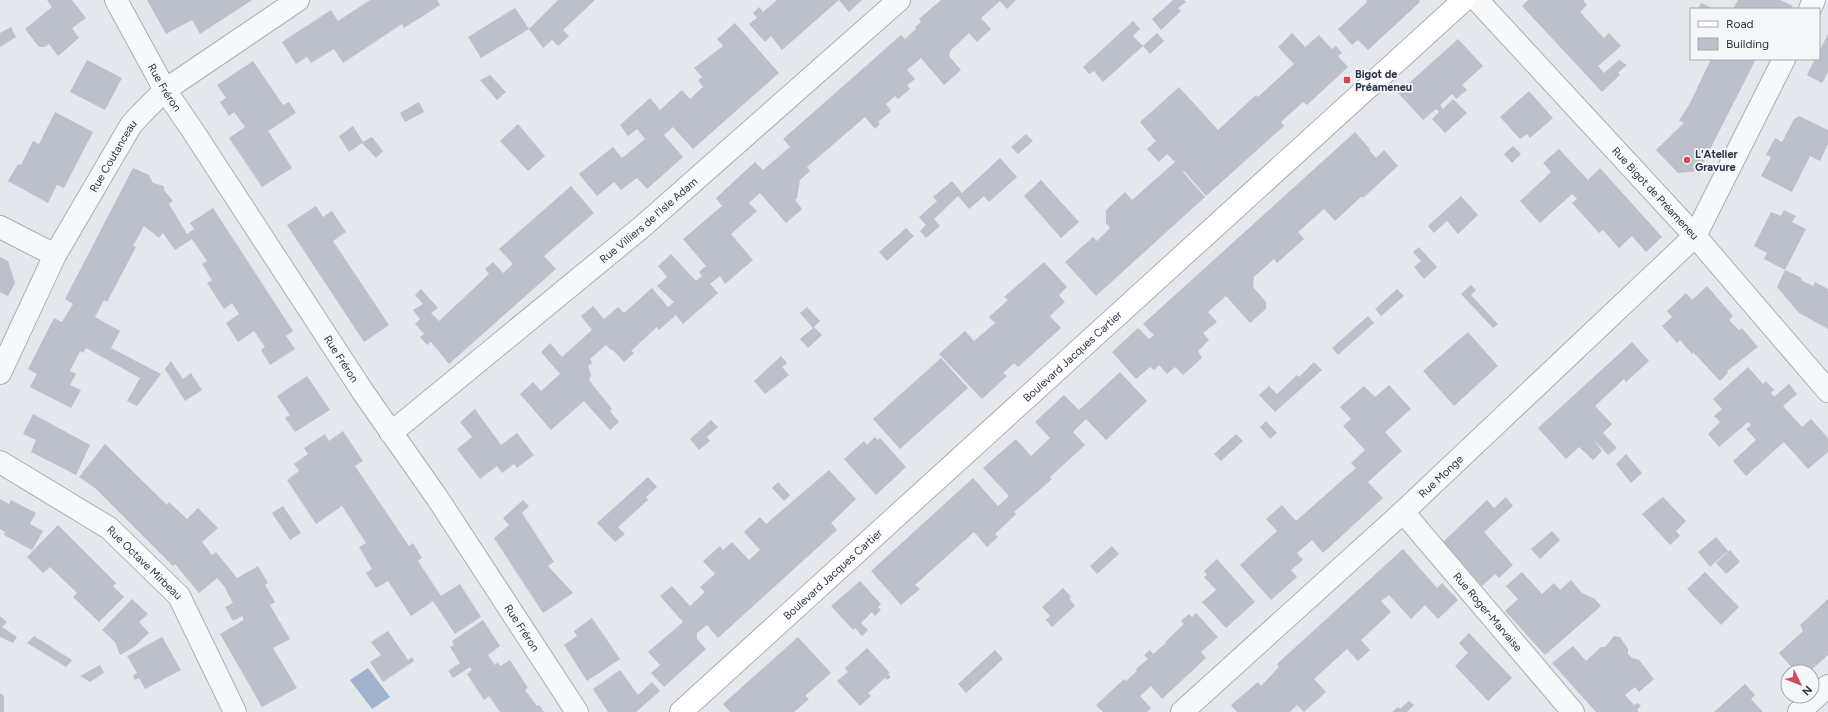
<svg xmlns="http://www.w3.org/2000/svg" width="1828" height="712" viewBox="0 0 1828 712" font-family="Figtree,sans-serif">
  <rect width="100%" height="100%" fill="#e4e7ec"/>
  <path fill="#9fb4cc" d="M368 668 390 697 372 709 350 680Z"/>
  <path fill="#bbc0ca" d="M47 0H72L86 18 72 28 79 38 58 56 49 44 45 47H39L25 29 52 7Z
    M147 0H252L200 34 192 20 166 34Z
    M370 0H437L440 5 404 28 402 24 343 63 334 49 311 63 307 57 296 64 282 42 331 10 338 21Z
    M558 0H595L563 30 569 36 558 46 552 40 543 48 529 29 481 58 468 37 515 8 529 29Z
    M777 0H862L849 12 839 0 782 50 771 36 765 42 749 24 757 18 753 13 759 7 763 12Z
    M941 0H1016L1007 9 1000 1 981 18 991 29 977 42 969 33 950 51 949 56 961 70 944 85 921 58 907 70 915 79 907 85 910 89 898 99 895 96 886 104 891 111 878 122 880 124 875 129 865 117 807 167 810 171 800 180 797 198 795 200 802 209 786 223 760 193 749 203 757 211 731 234 753 260 725 284 720 276 710 284 718 293 683 324 676 315 659 330 657 327 631 351 634 353 624 362 612 349 611 350 606 345 590 359 592 363 588 366 591 375 589 380 612 409 610 411 619 422 610 430 584 401 551 430 520 394 533 382 541 391 560 374 541 352 550 343 562 357 592 330 581 316 593 306 604 319 618 307 624 313 652 288 668 307 674 302 657 286 667 277 658 266 671 254 696 281 702 276 699 272 706 266 683 239 722 206 716 198 755 162 763 170 790 147 783 139 901 35 905 39 916 29 915 27 921 22 919 19Z
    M1173 0H1184L1186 2 1178 8 1181 11 1161 30 1152 19Z
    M1366 0H1419L1420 2 1368 50 1358 40 1352 45 1338 29 1367 2Z
    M1528 0H1583L1587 5 1580 12 1604 38 1609 33 1621 46 1598 66 1604 73 1619 60 1627 65 1618 73 1620 75 1602 92 1522 6Z
    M1738 0H1780L1793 6 1791 9H1733Z
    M1701 3 1714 9H1698Z
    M1133 21 1140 29 1133 36 1143 46 1157 33 1164 41 1150 54 1143 46 1103 82 1094 71 1089 74 1083 67Z
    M735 23 779 73 693 149 673 127 664 135 683 157 647 189 637 178 621 190 614 182 597 196 579 174 613 147 622 158 645 139 637 129 628 136 620 125 650 98 660 110 682 90 690 99 703 87 698 80 702 77 694 68 723 46 717 39Z
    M11 27 16 37 0 47V33Z
    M1292 33 1305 47 1319 35 1332 49 1336 46 1342 53 1338 56 1348 67 1307 105 1303 102 1281 122 1284 126 1206 196 1184 171 1183 172 1205 197 1096 296 1065 262 1093 237 1097 241 1110 228 1106 223V210L1125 192 1132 200 1175 162 1167 154 1159 162 1147 149 1156 141 1140 122 1179 87 1218 130 1256 95 1258 97 1294 64 1278 47Z
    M1828 34V72L1822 83 1807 75 1815 59H1819V52Z
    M1458 39 1483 66 1462 85 1467 90 1456 99 1452 94 1440 105 1443 109 1453 99 1467 113 1445 133 1432 119 1439 112 1436 109 1423 120 1398 93Z
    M1711 59H1756L1699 171 1678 173 1656 150 1684 123 1679 121 1690 103Z
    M87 60 122 78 105 110 70 92Z
    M253 61 283 105 289 102 296 113 268 131 292 168 262 187 229 138 245 127 234 112 229 116 220 102 226 98 217 85Z
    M490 75 506 92 497 100 480 80Z
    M1529 91 1553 118 1530 138 1527 134 1520 139 1500 117Z
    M419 102 424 112 405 122 400 113Z
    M55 112 93 132 64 188 57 185 48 203 8 181 18 164 21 165 33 141 39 144Z
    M1799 116 1828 130V144L1820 161 1810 156 1792 192 1761 176 1771 157 1766 155 1775 138 1782 142 1794 119Z
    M518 124 545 156 528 171 500 141Z
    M353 126 363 142 372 137 383 151 376 158 362 143 349 152 339 136Z
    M1355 132 1370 149 1369 150 1376 158 1384 150 1398 166 1363 198 1362 196 1335 221 1324 209 1298 232 1304 239 1277 263 1274 259 1254 277 1253 287 1266 302V309L1250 323 1226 296 1208 312 1217 322 1203 333 1209 340 1198 351 1202 358 1183 375 1175 367 1167 374 1159 365 1154 370 1150 367 1136 379 1112 352 1138 328 1149 339 1154 335 1143 324Z
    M1026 134 1033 141 1018 154 1011 147Z
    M1513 146 1521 154 1512 163 1504 154Z
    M1559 149 1588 180 1600 168 1662 237 1646 252 1632 236 1619 248 1603 230 1599 233 1572 203 1577 199 1572 194 1540 223 1520 201 1551 172 1543 163Z
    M1000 158 1017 177 989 202 984 196 969 209 958 196 934 219 940 226 926 238 920 231 926 225 919 217 937 201 933 197 952 181 962 193Z
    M133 168 149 175 153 183 164 186V190L173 201 169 204 187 234 194 229 190 223 213 208 293 331 286 336 295 349 270 365 261 350 265 347 254 331 238 342 226 323 239 314 232 303 224 309 207 283 212 280 202 264 207 261 192 239 175 250 163 233 159 238 144 226 133 246 136 247 107 302 104 300 95 317 120 331 111 348 161 374 137 406 127 401 140 378 86 348 83 353 80 351 70 371 76 374 70 385 81 390 71 408 30 387 37 374 28 369 54 318 62 322 73 304 65 299Z
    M1041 180 1079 222 1061 238 1024 196Z
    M571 186 594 213 544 256 556 269 449 364 431 342 427 345 420 337 424 334 415 324 420 319 413 310 423 304 415 295 421 289 438 308 431 313 439 321 489 274 485 269 493 262 503 273 513 264 499 249Z
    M1461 196 1478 215 1458 234 1447 221 1434 233 1428 226Z
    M316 206 323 217 332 211 346 232 333 241 389 325 364 342 287 225Z
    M1784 210 1796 216 1792 222 1806 229 1785 270 1802 278 1801 280 1813 286 1815 282 1828 289V329L1799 313 1777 287 1785 270 1764 259 1767 253 1754 246 1771 212 1781 216Z
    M906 228 914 236 887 261 879 252Z
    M1419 247 1437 267 1424 279 1414 267 1421 261 1413 252Z
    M0 257 8 261 15 283 8 296 0 292Z
    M1044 262 1067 287 1059 295 1065 302 1050 316 1061 328 1018 367 1014 363 1003 373 1007 376 982 399 939 354 965 331 974 341 995 323 989 317 1008 300 1004 297Z
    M1471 285 1476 290 1471 295 1498 324 1493 328 1461 294Z
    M1707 286 1733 316 1729 320 1739 330 1742 328 1758 347 1727 371 1728 373 1720 381 1693 352 1692 354 1680 340 1677 343 1662 326 1672 317 1667 311 1686 293 1692 300Z
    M1397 289 1404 296 1381 316 1375 309Z
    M807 307 820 321 814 327 822 335 808 348 800 339 813 328 800 313Z
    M1368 316 1374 323 1338 355 1332 348Z
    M1468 332 1498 366 1454 406 1423 371Z
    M1632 342 1649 361 1626 382 1624 379 1595 406 1612 424 1603 433 1617 448 1608 455 1594 440 1602 451 1593 460 1579 447 1566 459 1538 428Z
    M781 356 787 363 782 367 789 375 765 394 754 381Z
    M941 358 968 388 900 449 873 419Z
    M171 361 183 379 191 373 202 390 185 401 165 369Z
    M1314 362 1322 370 1275 412 1259 395 1269 386 1277 394 1297 375 1299 377Z
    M1748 367 1763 384 1766 381 1774 390 1771 393 1774 397 1789 384 1797 394 1783 406 1802 427 1811 419 1828 438V452L1808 469 1784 442 1746 476 1733 461 1756 440 1746 429 1751 425 1748 422 1719 447 1708 434 1720 422 1714 416 1722 409 1713 399Z
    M1120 372 1147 401 1106 440 1086 419 1073 432 1085 445 1050 477 1052 479 1014 512 1016 514 995 534 998 537 987 547 974 532 915 585 920 589 901 605 871 571 973 478 998 506 1009 496 983 468 1016 439 1031 456 1050 438 1035 422 1064 395 1079 410Z
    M307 376 330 410 295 432 285 418 290 415 277 396Z
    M1389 385 1411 409 1385 432 1402 451 1368 482 1383 498 1323 553 1312 540 1297 553 1303 560 1291 570 1297 577 1271 600 1240 565 1277 531 1266 519 1282 505 1296 521 1356 468 1351 463 1365 450 1343 426 1351 419 1340 407 1364 386 1375 397Z
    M475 409 501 445 517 433 534 455 517 468 514 464 502 473 497 466 480 479 457 449 472 437 460 422Z
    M33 414 90 445 76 475 31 452 36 440 23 434Z
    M711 420 718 427 707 437 710 441 699 450 690 439Z
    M1266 421 1277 433 1270 439 1260 427Z
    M343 431 363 461 355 466 409 546 413 543 422 558 418 561 441 596 460 584 481 617 455 634 433 601 411 616 388 581 376 588 366 573 372 569 359 547 366 543 342 506 316 524 287 480 299 471 294 464 308 454 304 448 325 434 329 441Z
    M1236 434 1243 441 1221 461 1214 454Z
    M875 437 878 440 880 438 906 467 876 495 844 459 864 441 867 445Z
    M105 444 167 505 169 502 187 519 198 508 218 528 202 542 212 555 216 552 237 578 258 566 268 583 265 585 275 602 270 605 290 639 273 648 297 688 262 707 220 634 244 620 242 616 233 621 225 607 233 603 224 586 217 578 199 593 175 564 173 566 95 488 79 477Z
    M1626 454 1642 473 1631 483 1616 464Z
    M829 470 856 499 831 523 837 530 718 638 707 625 697 633V639L706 649 664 687 651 673 660 665 648 652 683 622 660 596 672 586 690 606 705 592 700 587 715 574 703 561 720 546 723 550 732 542 749 560 760 550 744 532 760 517 766 524Z
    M648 477 657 487 646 497 648 500 618 527 625 534 615 542 597 523Z
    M778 482 790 495 784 501 772 488Z
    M1506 497 1513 506 1484 532 1513 565 1499 578 1495 574 1482 586 1442 543 1487 500 1494 508Z
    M1663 497 1686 521 1676 531 1680 536 1670 545 1642 514Z
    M0 499 9 504 11 500 36 513 30 524 43 531 32 550 4 535 5 532 0 529Z
    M523 500 529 506 522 513 554 562 548 566 573 593 543 613 494 538 509 525 503 518Z
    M283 506 301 533 290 540 272 513Z
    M58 525 116 583 113 586 124 597 99 622 73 597 77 593 50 567 43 573 27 557Z
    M1552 531 1560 540 1540 559 1531 549Z
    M1716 537 1728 551 1710 567 1698 552Z
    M1112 546 1119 554 1097 574 1090 566Z
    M1403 549 1437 588 1442 583 1458 600 1438 619 1425 605 1411 619 1389 595 1381 601 1391 612 1361 640 1370 650 1358 661 1347 649 1314 679 1326 692 1304 712 1297 705 1290 712H1237L1231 705 1258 682 1261 686 1279 667 1277 664Z
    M1730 550 1740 562 1726 574 1716 563Z
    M1217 559 1255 602 1226 628 1202 602 1216 590 1204 577 1207 575 1204 571Z
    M1522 572 1542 594 1554 583 1560 590 1571 580 1582 593 1595 599 1601 606 1545 655 1505 611 1518 599 1506 586Z
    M1705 572 1739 607 1721 625 1687 589Z
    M860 581 881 604 878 607 881 610 875 616 872 612 861 623 868 630 862 636 855 628 853 630 831 606Z
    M1063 588 1071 597 1069 598 1075 606 1052 627 1046 620 1050 616 1042 607Z
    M132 599 148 614 139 622 149 633 134 647 120 655 115 642 102 630Z
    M1828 599V655L1809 672H1789L1793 669 1779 653 1803 631 1800 625Z
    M1196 613 1218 637 1201 652 1206 658 1162 699 1151 686 1140 696 1151 708 1147 712H1103L1096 705 1124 679 1126 681 1137 671 1136 669 1148 659 1144 655 1150 650 1153 654 1166 643 1165 642 1184 624 1181 621 1189 614 1192 617Z
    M0 616 7 622 2 627 17 637 13 643 0 637Z
    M592 618 620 659 587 681 564 645 577 636 574 631Z
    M483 620 500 646 488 655 495 665 498 662 500 666 510 660 528 688 525 690 537 706 539 705 544 712H500L489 696 484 700 467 674 472 670 470 667 453 678 448 671 460 663 450 647 454 645 452 641Z
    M388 631 408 660 412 657 414 661 383 682 370 662 381 655 371 642Z
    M1469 633 1512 678 1488 701 1455 666 1468 653 1459 643Z
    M34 636 72 660 66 667 27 643Z
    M1614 636 1620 637 1628 649V654L1632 658 1639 660 1654 679 1639 692 1635 687 1625 695 1634 705 1638 703 1641 706 1637 710 1639 712H1596L1552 663 1573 646 1586 661 1601 647H1605Z
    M162 637 181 670 145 689 139 678 135 680 133 676 137 673 127 656Z
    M798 637 831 673 805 696 809 699 794 712H730L723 704Z
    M867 648 890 673 888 674 891 677 887 680 885 678 868 693 871 696 860 706 837 681 848 672 845 668Z
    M995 650 1003 659 966 693 958 684Z
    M100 665 104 673 90 682 80 676Z
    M620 670 638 695 652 682 660 691 636 712H608L593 689Z
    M1745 684 1755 695 1751 699 1763 712H1714Z
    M0 693 4 696V712H0Z
    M1409 701 1414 705 1407 712H1392L1398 707 1400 709Z"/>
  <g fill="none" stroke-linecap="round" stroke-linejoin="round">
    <g stroke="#a9aeb7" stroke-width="24">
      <g id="street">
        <path id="s1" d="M116 0 165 90 193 131 363 392 438 499 577 712"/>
        <path id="s2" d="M1477 0 1695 236 1828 391"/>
        <path d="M1810 9 1814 0"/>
        <path d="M0 227 55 255"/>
        <path id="s3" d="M0 373 55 255 131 125 141 114 165 90 298 0"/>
        <path id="s4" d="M391 433 643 226 899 0"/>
        <path id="s5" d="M0 462 109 528 179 596 235 712"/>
        <path id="s6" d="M1403 512 1573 712"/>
        <path id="s7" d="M1182 712 1403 512 1695 236 1784 59"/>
        <path d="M1799 712 1828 686"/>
      </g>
    </g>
    <g stroke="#a9aeb7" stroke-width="24">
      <g id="secondary">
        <path id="s8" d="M681 712 1464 0"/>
      </g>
    </g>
    <use href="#street" stroke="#f7f8fa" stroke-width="22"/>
    <use href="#secondary" stroke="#fff" stroke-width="22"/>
  </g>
  <g fill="#d1495b" stroke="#f4f6f9" stroke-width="1.5">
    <rect x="1343" y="76" width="8" height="8" rx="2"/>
    <circle cx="1687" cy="160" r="4"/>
  </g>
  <g text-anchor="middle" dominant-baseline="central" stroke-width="3.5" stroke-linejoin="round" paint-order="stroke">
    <g font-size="11" font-weight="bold" fill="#2b3445" stroke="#f4f6f9" text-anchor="start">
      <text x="1355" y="74">Bigot de<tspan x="1355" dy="13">Préameneu</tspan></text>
      <text x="1695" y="154">L'Atelier<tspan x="1695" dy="13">Gravure</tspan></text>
    </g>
    <g font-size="11" fill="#2b3445" stroke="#f4f6f9">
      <text stroke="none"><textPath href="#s1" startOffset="100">Rue Fréron</textPath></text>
      <text stroke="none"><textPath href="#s3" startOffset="245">Rue Coutanceau</textPath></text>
      <text stroke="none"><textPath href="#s2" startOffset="263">Rue Bigot de Préameneu</textPath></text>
      <text stroke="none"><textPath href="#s4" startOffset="334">Rue Villiers de l'Isle Adam</textPath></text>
      <text stroke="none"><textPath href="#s8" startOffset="529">Boulevard Jacques Cartier</textPath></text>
      <text stroke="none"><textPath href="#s1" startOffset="424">Rue Fréron</textPath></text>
      <text stroke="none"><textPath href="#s7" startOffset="350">Rue Monge</textPath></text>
      <text stroke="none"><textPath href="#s5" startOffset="177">Rue Octave Mirbeau</textPath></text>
      <text stroke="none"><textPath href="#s8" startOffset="205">Boulevard Jacques Cartier</textPath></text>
      <text stroke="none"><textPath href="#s6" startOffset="131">Rue Roger-Marvaise</textPath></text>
      <text stroke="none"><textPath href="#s1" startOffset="748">Rue Fréron</textPath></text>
    </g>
  </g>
  <rect x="1690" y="8" width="130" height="52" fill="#f4f6f9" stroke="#a4a8b1"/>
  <rect x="1698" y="21" width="20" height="6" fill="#ffffff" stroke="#a4a8b1"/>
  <text x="1726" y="28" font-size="12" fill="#2b3445">Road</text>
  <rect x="1698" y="38" width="20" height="12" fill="#bbc0ca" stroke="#a4a8b1"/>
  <text x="1726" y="48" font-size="12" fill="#2b3445">Building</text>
  <g transform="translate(1800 684) rotate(133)"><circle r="19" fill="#f4f6f9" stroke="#a4a8b1"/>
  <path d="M0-3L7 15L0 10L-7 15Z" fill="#d1495b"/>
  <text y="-6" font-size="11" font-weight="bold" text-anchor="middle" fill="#2b3445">N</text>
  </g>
</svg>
